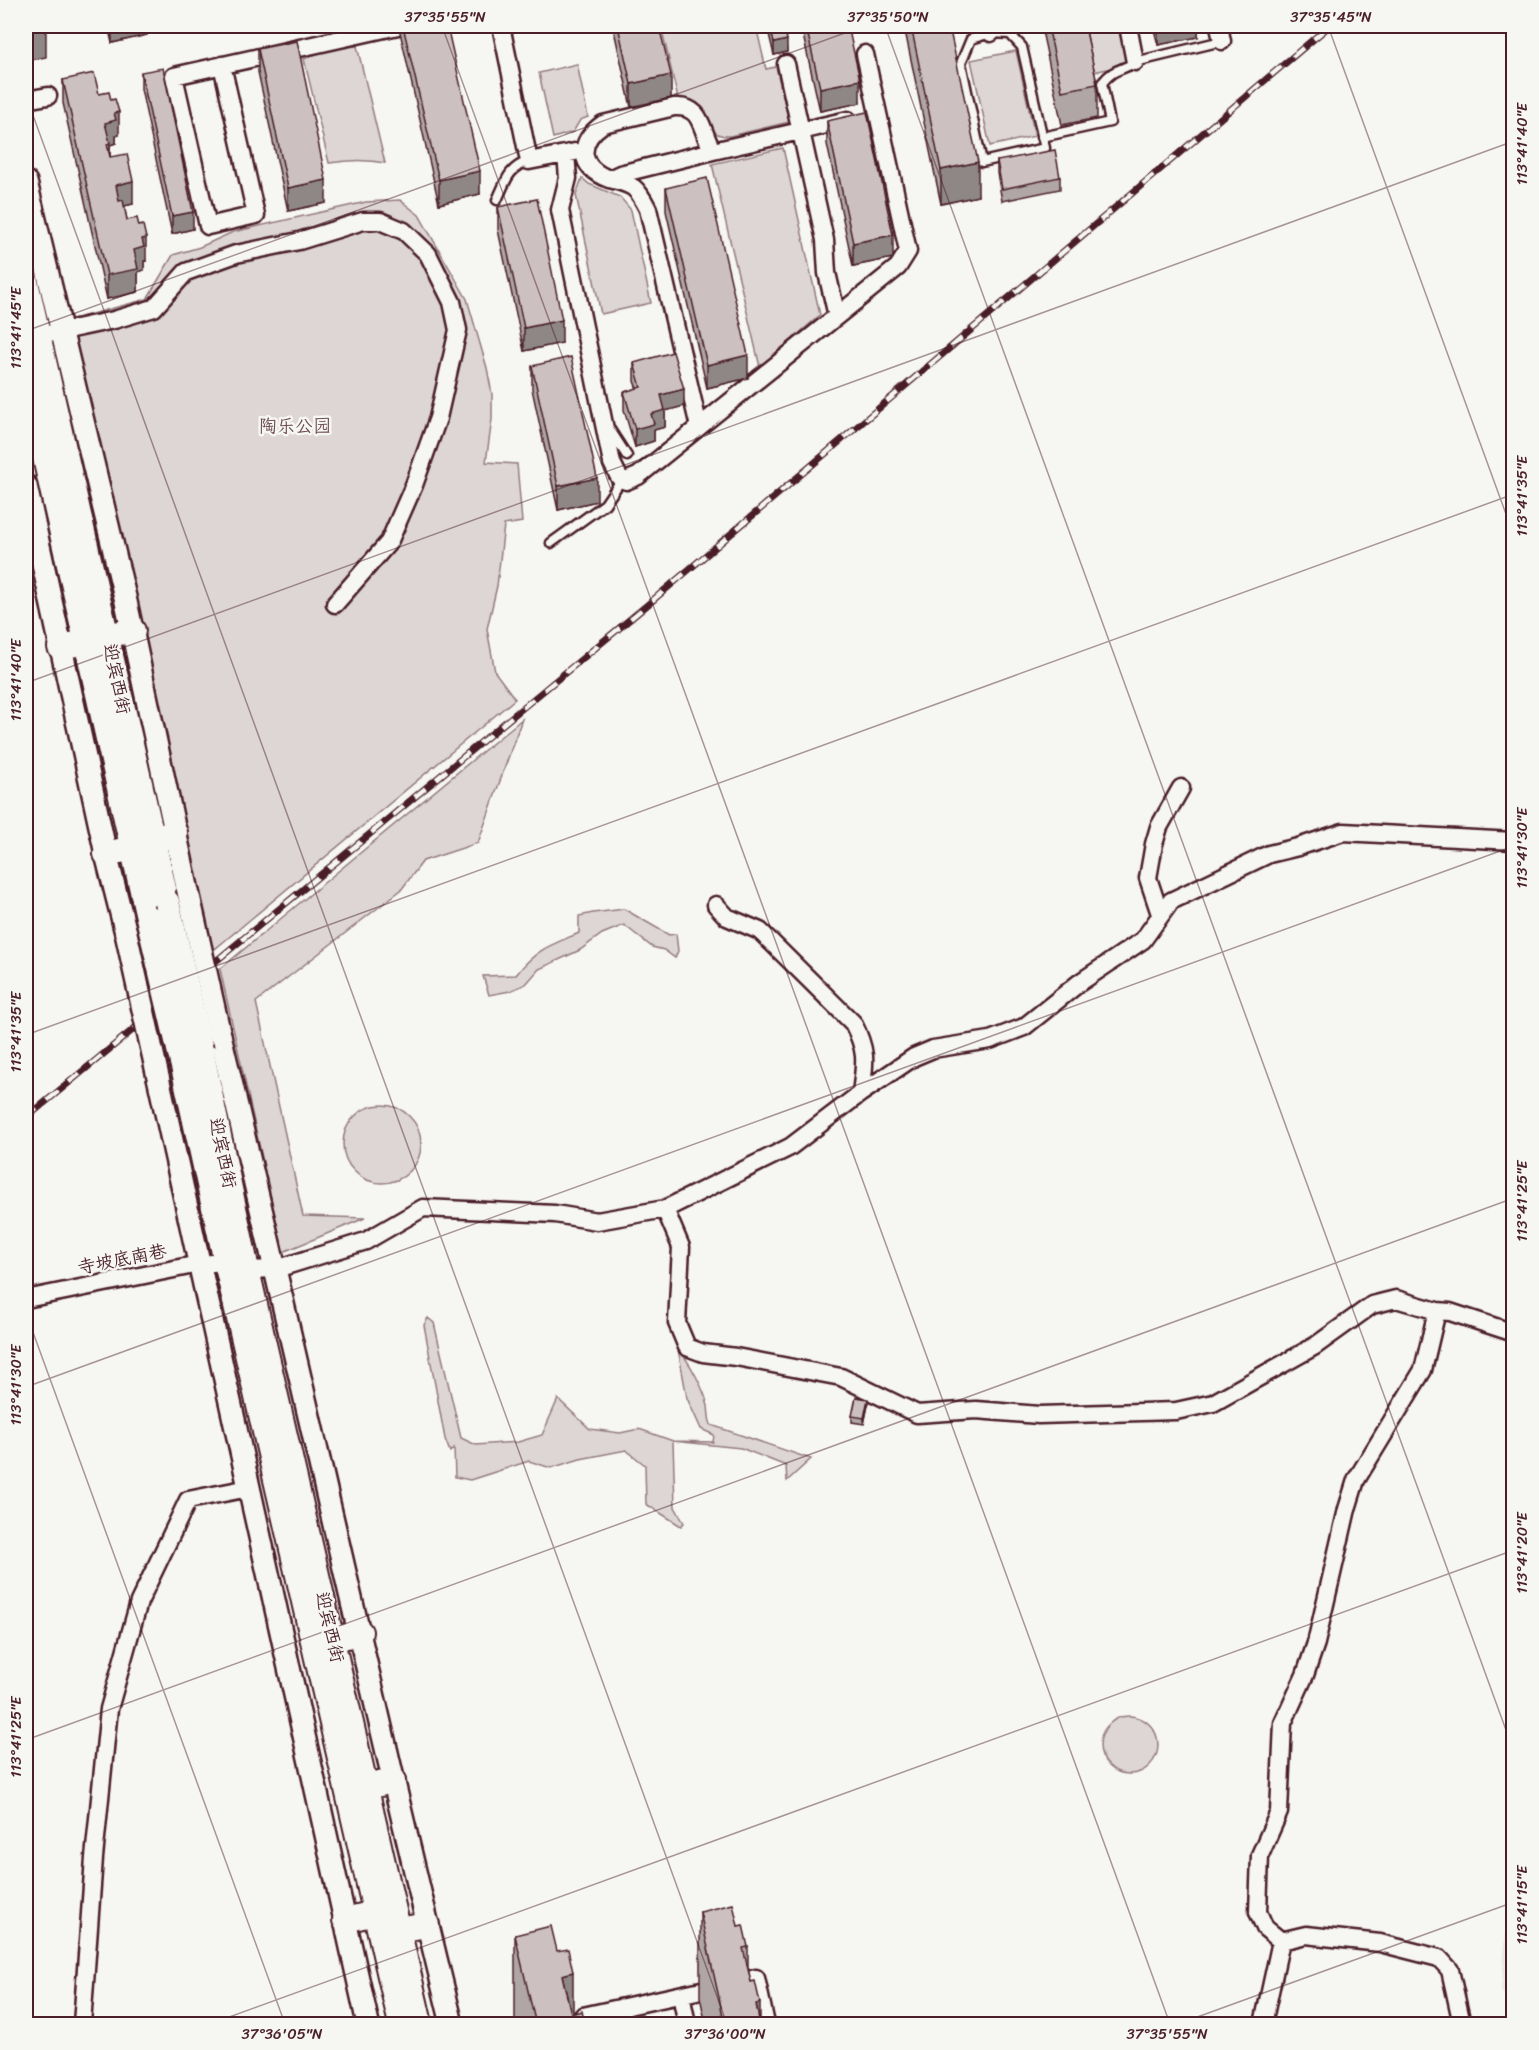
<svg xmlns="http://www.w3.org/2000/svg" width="1539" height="2050" viewBox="0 0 1539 2050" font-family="Sriracha,'LXGW WenKai TC',sans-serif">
  <rect width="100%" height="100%" fill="#f6f6f2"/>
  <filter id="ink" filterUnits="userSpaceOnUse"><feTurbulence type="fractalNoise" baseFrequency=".0167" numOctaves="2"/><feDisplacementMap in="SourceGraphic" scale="12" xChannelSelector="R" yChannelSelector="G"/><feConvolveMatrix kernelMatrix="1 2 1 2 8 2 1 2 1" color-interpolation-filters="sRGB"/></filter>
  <g filter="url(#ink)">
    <path fill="#e9e6e3" d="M1513 1843V2000L1501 1992Z"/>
    <path fill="#ddd6d5" stroke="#947a80" stroke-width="1.5" d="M661 26H756L766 69 776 67 789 122 730 136C698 138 713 98 678 99Z
      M1083 26H1118L1127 65 1093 72Z
      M357 46 385 163C366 159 348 160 329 163L304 59 328 49Z
      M1016 51 1035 136 990 146 971 60Z
      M577 64 588 117 580 120 573 132 553 138 539 73Z
      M783 148 820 315 760 367 712 164Z
      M582 178 589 184 620 197 631 210 651 303 601 314 576 195Z
      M400 200 419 215 467 299 487 368 492 394V419L486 462 517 464 522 522 504 525 497 586 487 629 495 672 515 699 210 953C169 741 120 530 69 320L147 299 173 255 200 247 233 232 366 202Z
      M522 719 478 843 423 861 401 890 256 1002 303 1216 365 1218 283 1252 220 969Z
      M624 909 669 935 676 934 678 951 675 958 664 950 652 947 624 925 602 934 580 950 539 969 526 984 510 991 489 995 483 976 516 975C536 949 549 946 579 933V916L593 913Z
      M343 1144a39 39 0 1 1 78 0a39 39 0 1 1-78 0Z
      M428 1318 434 1323 461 1438 476 1445 518 1442 542 1435 558 1399 590 1429 620 1433 639 1429 673 1441 713 1442 714 1435 701 1429 687 1398 678 1349C690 1362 704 1389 708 1406 709 1413 708 1417 711 1425L811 1459 787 1481 786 1466 741 1448 673 1441 675 1507 684 1523 681 1526 646 1504 645 1465 626 1450 580 1459 551 1468 529 1461 470 1480 455 1477 454 1448 450 1452 445 1439 424 1325Z
      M1100 1745a29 29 0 1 1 58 0a29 29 0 1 1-58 0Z"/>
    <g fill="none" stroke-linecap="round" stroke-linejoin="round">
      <g stroke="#4a1f2b" stroke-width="13">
        <path id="service" d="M991 33 1010 34 1022 47 1045 148 982 162 961 63 971 39Z
          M1042 137 1110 122 1102 83C1115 67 1120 72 1135 62L1222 41
          M497 200C506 181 508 168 529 161
          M607 425 627 456
          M551 543 605 504 622 479"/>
      </g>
      <g stroke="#4a1f2b" stroke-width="21">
        <path id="minor" d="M501 26 529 161 575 152
          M989 26 991 33
          M1128 26 1135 62
          M1219 26 1222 41
          M786 64 825 240 827 273 837 316
          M222 65 256 215 208 226 174 76 398 26
          M26 100 48 96
          M713 151 620 174 609 179C578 167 577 142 603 124L674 107C704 105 700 131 713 151L848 120
          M566 154 568 178 560 210 612 463 619 477 626 481 638 476 898 267 908 251 865 54
          M609 179C633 185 636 185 648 209L699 427
          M29 333 39 336 114 320 154 308 186 272 236 254 299 241 363 221H380L404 231 428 254 452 302 458 330 438 418 414 485 389 542 335 604
          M716 905 727 917 760 931 853 1023C868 1052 865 1063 861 1093
          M1160 914 1148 878 1154 844 1159 827 1181 788
          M665 1209 681 1247 677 1323 687 1347 703 1353 736 1357 841 1377 917 1414 976 1410 1039 1415 1176 1411 1213 1403 1315 1346 1372 1305 1396 1299 1437 1311 1450 1312 1514 1333
          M247 1270 276 1269 366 1241 423 1208 555 1214 597 1221 665 1209 790 1147 861 1093 914 1057 933 1049 990 1040 1024 1027 1079 983 1143 940 1171 901 1269 854 1298 847 1343 832 1514 841
          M26 1299 199 1264 226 1262
          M1281 1941 1306 1935 1380 1943 1439 1958 1450 1970 1462 2024
          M681 1995 687 2024
          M82 2024 94 1858 109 1709 139 1602 188 1500 249 1488
          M585 2024 583 2016 756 1978 766 2024
          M1263 2024 1281 1941 1265 1928 1258 1912 1260 1855 1279 1812 1283 1723 1305 1675 1316 1643 1347 1509 1356 1480 1423 1370 1437 1311"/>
      </g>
      <g stroke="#4a1f2b" stroke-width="26">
        <path id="tertiary" d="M26 182 125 597 187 887
          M26 486 106 854 126 933
          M220 1035C299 1365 371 1696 452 2024
          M158 1077 368 2024"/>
      </g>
      <g stroke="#4a1f2b" stroke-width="28">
        <path id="secondary" d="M26 209 31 208
          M26 282 167 902
          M26 373 148 917
          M107 635 133 631
          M60 647 87 642
          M151 839 175 833
          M106 854 133 848
          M201 1050 247 1270 420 2024
          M182 1062 226 1262 401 2024
          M333 1640 360 1632
          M366 1787 393 1781
          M345 1920 375 1913
          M398 1930 427 1925"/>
      </g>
      <use href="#service" stroke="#f6f6f2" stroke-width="8"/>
      <use href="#minor" stroke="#f6f6f2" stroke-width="16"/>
      <use href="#tertiary" stroke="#f6f6f2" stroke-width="21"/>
      <use href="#secondary" stroke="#f6f6f2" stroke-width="24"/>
      <g stroke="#4a1f2b" stroke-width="7">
        <path id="rail" d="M26 1118 646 606 1329 26"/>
      </g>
      <use href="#rail" stroke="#f6f6f2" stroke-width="4.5" stroke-dasharray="14" stroke-linecap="butt"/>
      <g stroke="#4a1f2b" stroke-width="26" stroke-linecap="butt">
        <path id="tertiary-bridge" d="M187 887 220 1035
          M126 933 158 1077"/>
      </g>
      <g stroke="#4a1f2b" stroke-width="28" stroke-linecap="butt">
        <path id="secondary-bridge" d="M167 902 201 1050
          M148 917 182 1062"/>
      </g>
      <use href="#tertiary-bridge" stroke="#f6f6f2" stroke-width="21"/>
      <use href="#secondary-bridge" stroke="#f6f6f2" stroke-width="24"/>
    </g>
    <path fill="#afa6a5" stroke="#4a1f2b" stroke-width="1.5" d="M108 26H147V35L112 43Z
      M400 26H447L480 194 439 204 400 32Z
      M613 26H659L671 98 631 107Z
      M767 26H784L787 52 774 55Z
      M801 26H848L860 103 820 111Z
      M904 26H949L978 196 941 204Z
      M1041 26H1085L1097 84V118L1062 125Z
      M1153 26H1198V37L1158 45Z
      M258 49 326 203 288 211 258 72Z
      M141 72 193 229 172 234 141 89Z
      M63 80 99 94 111 100 119 135 116 136V143L110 145V157L133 204 124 206 127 220 146 261H144V270L138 272V292L107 299 63 103Z
      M827 121 893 258 853 266 827 144Z
      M997 161 1060 177V189L1002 201 997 173Z
      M666 188 748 378 707 388 666 211Z
      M498 207 562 343 524 351 498 230Z
      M634 363 684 406 665 411V427L654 430V441L635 447 624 410V392L637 389 634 381Z
      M532 366 597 501 558 510 532 389Z
      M868 1405 864 1424 852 1422V1416Z
      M700 1912 738 1926 748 1947V1968L760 2025H706L700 1997Z
      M515 1935 557 1951 573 2013 585 2025H516L515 2019Z"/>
    <path fill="#8f8786" stroke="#4a1f2b" stroke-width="1.5" d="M33 26H46V57L26 61V27Z
      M112 26H147V35L112 43Z
      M1158 26H1198V37L1158 45Z
      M787 40V52L774 55V43Z
      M671 75V98L631 107V84Z
      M860 80V103L820 111V88Z
      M119 112V135L116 136V143L110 145V166L107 167 105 123 114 113Z
      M978 162V196L941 204V170Z
      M480 171V194L439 204V180Z
      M326 180V203L288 211V188Z
      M133 181V204L116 208V185Z
      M193 212V229L172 234V216Z
      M893 235V258L853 266V243Z
      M146 238V261H144V270L138 272V292L107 299V275L134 250 142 239Z
      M562 320V343L524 351V328Z
      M748 355V378L707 388V365Z
      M684 389V406L665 411V427L654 430V441L635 447V429L651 414 661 395Z
      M597 478V501L558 510V486Z
      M868 1399V1405L864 1424V1418Z
      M573 1972V2025L562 1975Z
      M760 2003V2025L756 2004Z"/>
    <path fill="#ccc1c0" stroke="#4a1f2b" stroke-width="1.5" d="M403 26H447L480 171 439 180Z
      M618 26H659L671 75 631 84Z
      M770 26H784L787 40 774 43Z
      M806 26H848L860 80 820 88Z
      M911 26H949L978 162 941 170Z
      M1048 26H1085L1097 84 1062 91Z
      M297 41 326 180 288 188 258 49Z
      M163 68 193 212 172 216 141 72Z
      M94 73 99 94 109 92 111 100 115 99 119 112 114 113 116 120 105 123 110 143 107 144 110 157 127 154 133 181 116 185 119 201 123 200 127 220 137 218 139 226 143 225 146 238 142 239 144 247 134 250 138 269 107 275 63 80Z
      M867 112 893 235 853 243 827 121Z
      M1055 150 1060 177 1002 189 997 161Z
      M707 178 748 355 707 365 666 188Z
      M537 199 562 320 524 328 498 207Z
      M673 352 684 389 661 395 665 410 651 414 654 424 635 429 624 392 641 387 634 363Z
      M571 357 597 478 558 486 532 366Z
      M856 1397 868 1399 864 1418 852 1416Z
      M733 1904 738 1926 743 1925 748 1947 743 1948 751 1982 755 1981 760 2003 756 2004 760 2025H725L700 1912Z
      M551 1926 557 1951 568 1949 573 1972 562 1975 571 2014 582 2011 585 2025H536L515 1935Z"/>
  </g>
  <path fill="none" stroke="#4a1f2b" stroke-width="1.5" stroke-opacity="0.45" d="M442 26 1170 2024M885 26 1514 1752M1328 26 1514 536M26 96 727 2024M26 331 864 26M26 683 1514 141M26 1035 1514 494M26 1313 285 2024M26 1387 1514 846M26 1740 1514 1198M210 2024 1514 1550M1178 2024 1514 1902"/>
  <g text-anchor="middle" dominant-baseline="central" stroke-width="5" stroke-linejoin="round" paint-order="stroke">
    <g font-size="18" fill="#6f4d56" stroke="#f6f6f2">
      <text x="295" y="426">陶乐公园</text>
    </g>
    <g font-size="18" fill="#4a1f2b" stroke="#f6f6f2">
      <text transform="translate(117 679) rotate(78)">迎宾西街</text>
      <text transform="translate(223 1153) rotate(78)">迎宾西街</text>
      <text transform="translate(122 1259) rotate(-11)">寺坡底南巷</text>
      <text transform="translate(330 1627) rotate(77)">迎宾西街</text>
    </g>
  </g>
  <rect width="1539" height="2050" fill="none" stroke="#f6f6f2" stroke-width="66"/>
  <rect x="33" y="33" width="1473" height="1984" fill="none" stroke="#4a1f2b" stroke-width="2"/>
  <g font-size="15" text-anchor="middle" fill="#4a1f2b">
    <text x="445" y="22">37°35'55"N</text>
    <text x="888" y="22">37°35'50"N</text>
    <text x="1331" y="22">37°35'45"N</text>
    <text transform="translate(1522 144) rotate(-90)" y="5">113°41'40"E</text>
    <text transform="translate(16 328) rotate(-90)" y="5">113°41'45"E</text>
    <text transform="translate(1522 496) rotate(-90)" y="5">113°41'35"E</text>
    <text transform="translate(16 680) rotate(-90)" y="5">113°41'40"E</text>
    <text transform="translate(1522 848) rotate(-90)" y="5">113°41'30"E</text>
    <text transform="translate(16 1032) rotate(-90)" y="5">113°41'35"E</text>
    <text transform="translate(1522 1201) rotate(-90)" y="5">113°41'25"E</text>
    <text transform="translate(16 1385) rotate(-90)" y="5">113°41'30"E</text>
    <text transform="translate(1522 1553) rotate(-90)" y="5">113°41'20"E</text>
    <text transform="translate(16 1737) rotate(-90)" y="5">113°41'25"E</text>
    <text transform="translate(1522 1905) rotate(-90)" y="5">113°41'15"E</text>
    <text x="282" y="2039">37°36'05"N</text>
    <text x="725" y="2039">37°36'00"N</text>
    <text x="1167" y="2039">37°35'55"N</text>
  </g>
</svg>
